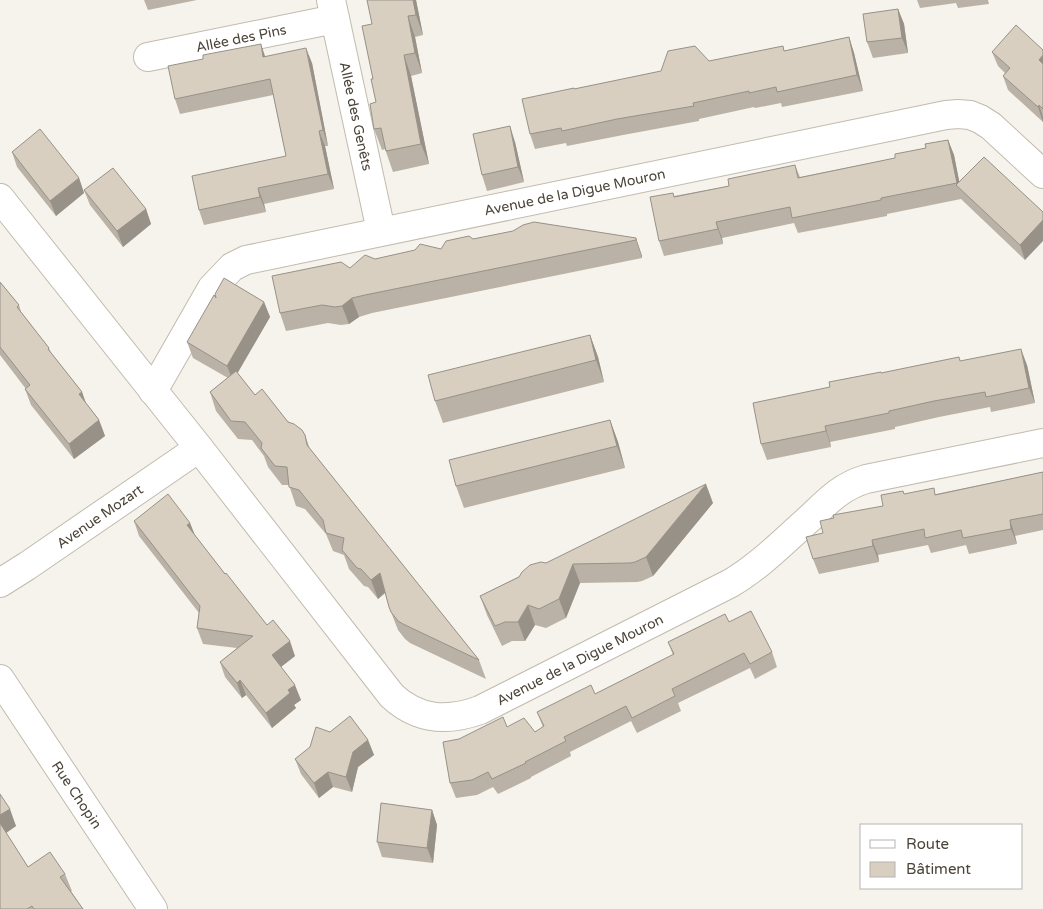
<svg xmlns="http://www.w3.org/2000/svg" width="1043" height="909" viewBox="0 0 1043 909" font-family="'Varela Round',sans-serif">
  <rect width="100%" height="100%" fill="#f6f3ec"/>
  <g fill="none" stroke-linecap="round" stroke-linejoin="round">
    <g stroke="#c2bbae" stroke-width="30">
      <g id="minor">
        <path id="s1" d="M331 0 381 231"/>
        <path id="s2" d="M148 57 335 19"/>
        <path id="s3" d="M0 198 199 448 392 696C418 720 447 722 480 710L731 583C760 566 784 541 809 519 828 501 840 487 866 479L1043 443"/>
        <path id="s4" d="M153 391 212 288 232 267 246 260 946 115 958 114 970 115 980 119 991 126 1043 174"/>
        <path id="s5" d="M0 583 27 566 199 448"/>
        <path id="s6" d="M0 679 153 909"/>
      </g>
    </g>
    <use href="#minor" stroke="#fff" stroke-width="28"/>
  </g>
  <path fill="#bab2a6" d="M144 0H197L148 10Z
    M416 0 423 35 415 37 422 73 411 76 429 164 393 172 385 149 382 150 374 129 376 102 373 79 372 24Z
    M917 0H988L989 4 958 8 956 3 920 8Z
    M898 9 904 24 908 53 873 58 867 42Z
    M849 37 854 53 863 91 782 107 781 103 755 108 754 107 699 119V121L623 135 567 146 566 143 535 149 530 134 575 89 783 46 784 51Z
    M1043 50V122L1008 90 1003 76 1005 73 998 66 992 52Z
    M265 56 312 63 328 146H325L334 189 264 204 266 212 204 225 199 210 286 156 273 95 180 114 175 99Z
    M948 140 954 155 959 182 1043 212 1025 260 962 200 961 199 887 214V216L798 233 794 223 722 238 723 244 664 256 659 241 674 196 729 186 795 165 800 177 895 158Z
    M515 142 524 182 487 191 482 175Z
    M12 152 79 178 84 193 56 216 17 167Z
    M84 190 146 209 151 224 123 247 90 205Z
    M636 238 642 256V258L372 313 359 317 349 324 341 325 328 323 286 331 280 313 350 268 375 259 441 249 473 239Z
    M0 282 19 305 21 312 49 348 51 353 82 392 86 403 99 420 105 436 74 459 31 405 25 389H26L0 355Z
    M216 298 264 302 270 317 237 373 255 395 305 435 310 449 479 660 486 679 410 643 405 639 398 630 389 607 385 593 378 599 368 587 364 586 349 569 344 555 333 551 326 534 305 509 296 506 289 485H282L268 467 264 456 252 440 238 439 216 411 210 392 228 378 193 358 187 342Z
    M590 335 598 357 604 382 443 423 435 401Z
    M961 361 1027 365 1035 403 991 412 990 407 939 417 895 427V429L830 442 831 447 767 460 761 444 830 387 882 373Z
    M610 420 618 442 625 468 464 508 456 486Z
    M1043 472V530L1015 536 1017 544 969 554 966 545 931 553 928 545 878 555 879 562 819 574 813 559 823 533 834 518 883 506 904 494H936Z
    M713 503 653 576 642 581 637 582 580 583 566 618 546 628 535 625 525 641H512L502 646 487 615 480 596 546 563Z
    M134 521 190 523 195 536 225 574 267 625 295 656 281 667 301 700 294 705 296 708 272 728 246 695 242 698 225 677 220 662 237 648 203 644 197 628 199 613 139 536Z
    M668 642 772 652 777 667 755 679 750 668 678 703 681 711 637 733 631 721 570 752 571 756 531 777V778L498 794 493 787 477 795 456 798 450 783 459 739 507 727 535 732 543 727 537 712 595 694 673 655Z
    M330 732 368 740 374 755 358 767 352 792 333 787 319 798 301 774 295 759Z
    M0 794 16 826 6 833 28 867 65 874 72 891H71L83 909H0Z
    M432 810 437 825 433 863 382 857 377 842Z"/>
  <path fill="#979187" d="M413 0H416L423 35 416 15Z
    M898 9 904 24 908 53 902 38Z
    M408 16 415 37 422 73 415 53Z
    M849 37 854 53 863 91 857 75Z
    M261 44 266 59 263 57Z
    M306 48 312 63 328 146 323 130Z
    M404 55 411 76 429 164 421 144Z
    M1043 55V72L1039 60Z
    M1039 105 1043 117V122L1038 107Z
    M510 126 515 142 524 182 518 167Z
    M319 131 325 146 334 189 328 174Z
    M948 140 954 155 961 190 957 183Z
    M79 178 84 193 56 216 50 201Z
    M258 188 264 204 266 212 260 197Z
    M146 209 151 224 123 247 117 231Z
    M1043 220V241L1025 260 1020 245Z
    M716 222 722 238 723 244 718 229Z
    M636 238 642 256V258L636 240Z
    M352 298 359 317 349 324 342 306Z
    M264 302 270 317 233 381 227 366Z
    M590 335 598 357 604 382 596 360Z
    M1021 349 1027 365 1035 403 1029 388Z
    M82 392 87 407 79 394Z
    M99 420 105 436 74 459 69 444Z
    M610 420 618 442 625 468 617 446Z
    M825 426 830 442 831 447 826 431Z
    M706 484 713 503 653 576 646 557Z
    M1010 520 1015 536 1017 544 1011 529Z
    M190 523 196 538 187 525Z
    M872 540 878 555 879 562 873 546Z
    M573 564 580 583 566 618 559 599Z
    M380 573 386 592 378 599 371 580Z
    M528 605 535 625 525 641 518 622Z
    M290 641 295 656 277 670 272 655Z
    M240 680 246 695 242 698 237 683Z
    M295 685 301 700 294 705 296 708 272 728 266 713 288 690Z
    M368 740 374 755 358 767 352 792 346 777 353 752Z
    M328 772 333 787 319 798 314 783Z
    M10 809 16 826 3 835 0 828V815Z
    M432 810 437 825 433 863 427 848Z"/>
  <path fill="#d8cfc1" stroke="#979187" d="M367 0H413L416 15 408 16 415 53 404 55 421 144 386 151 381 128 374 129 370 104 376 102 371 79H373L362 26 372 24Z
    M898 9 902 38 867 42 863 14Z
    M1016 25 1043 50V55L1039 60 1043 64V109L1039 105 1038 107 1003 76 1010 68 992 52Z
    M849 37 857 75 777 92 776 87 749 93V91L693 103 694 106 617 119 562 131 561 128 530 134 522 99 574 88V89L661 71 668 51 695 46 709 61 783 46 784 51Z
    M261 44 263 57 306 48 323 130 319 131 328 174 258 188 260 197 199 210 192 176 286 156 270 79 175 99 168 66 203 59V55Z
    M510 126 518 167 482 175 473 134Z
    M40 129 79 178 50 201 12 152Z
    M948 140 957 183 881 198V200L792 218 790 207 716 222 718 229 659 241 650 197 673 193 674 197 729 186 728 179 795 165 798 178 895 158V154L926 148 925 144Z
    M984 157 1043 212V220L1020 245 956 185Z
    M113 168 146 209 117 231 84 190Z
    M534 222 636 238V240L365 295 352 298 342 306 335 307 322 305 280 313 272 276 341 262 350 268 365 255 375 259 415 250 420 244 441 249 446 241 469 236 473 239 513 231 523 225Z
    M224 278 264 302 227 366 187 342 214 295 216 298 215 294Z
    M0 282 19 305 17 307 49 348 48 349 82 392 79 394 99 420 69 444 25 389 30 385 0 347Z
    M590 335 596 360 435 401 428 375Z
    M1021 349 1029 388 986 397 985 392 934 401 889 411V413L825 426 826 431 761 444 753 403 830 387 829 382 881 372V373L959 357 960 361Z
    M236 371 255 395 262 389 288 422 294 424 302 430 305 435 307 445 479 660 403 624 398 621 391 612 389 607 380 573 371 580 361 569 357 568 342 550 344 538 326 533 323 520 299 490 289 487 287 467 275 466 261 448 262 443 245 422 231 421 210 392Z
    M610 420 617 446 456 486 449 460Z
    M1043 472V514L1010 520 1011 529 963 538 961 530 925 538 924 529 872 540 873 546 813 559 806 537 823 533 820 521 834 518 833 515 883 506 881 495 903 491 904 494 934 488 935 495Z
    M706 484 646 557 635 562 630 563 573 564 559 599 539 609 528 605 518 622H505L495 626 480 596 519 577 522 572 530 565 541 562 546 563Z
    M168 494 190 523 187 525 225 574 226 573 267 625 273 620 290 641 272 655 295 685 288 690 290 693 266 713 240 680 237 683 220 662 253 636 197 628 200 606 134 521Z
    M751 611 772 652 750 664 744 653 672 689 675 696 632 718 626 706 564 737 566 741 525 762 526 763 492 779 488 772 472 780 450 783 443 742 459 739 503 717 507 727 524 718 535 732 544 726 537 712 591 685 595 694 674 654 668 642 725 614 729 622Z
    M350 716 368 740 353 752 346 777 328 772 314 783 295 759 310 747 316 727 330 732Z
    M0 794 10 809 0 815Z
    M381 803 432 810 427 848 377 842Z
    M0 823 28 867 50 852 65 874 60 877 83 909H34L32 906 27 909H0Z"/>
  <g text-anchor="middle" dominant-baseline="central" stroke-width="4" stroke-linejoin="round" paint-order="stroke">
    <g font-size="14" fill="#4b4439" stroke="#fff">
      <text stroke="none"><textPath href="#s2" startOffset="95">Allée des Pins</textPath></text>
      <text stroke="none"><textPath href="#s1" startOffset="119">Allée des Genêts</textPath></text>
      <text stroke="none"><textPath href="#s4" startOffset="499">Avenue de la Digue Mouron</textPath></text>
      <text stroke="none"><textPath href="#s5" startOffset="120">Avenue Mozart</textPath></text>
      <text stroke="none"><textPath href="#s3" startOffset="840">Avenue de la Digue Mouron</textPath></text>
      <text stroke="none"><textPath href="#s6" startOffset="139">Rue Chopin</textPath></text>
    </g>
  </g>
  <rect x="860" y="824" width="162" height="65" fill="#ffffff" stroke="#b7b4b0"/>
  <rect x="870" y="840" width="25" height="8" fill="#ffffff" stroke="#b7b4b0"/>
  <text x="906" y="849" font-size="15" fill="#4b4439">Route</text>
  <rect x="870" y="862" width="25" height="15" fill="#d8cfc1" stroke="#b7b4b0"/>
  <text x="906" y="874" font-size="15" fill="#4b4439">Bâtiment</text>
</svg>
